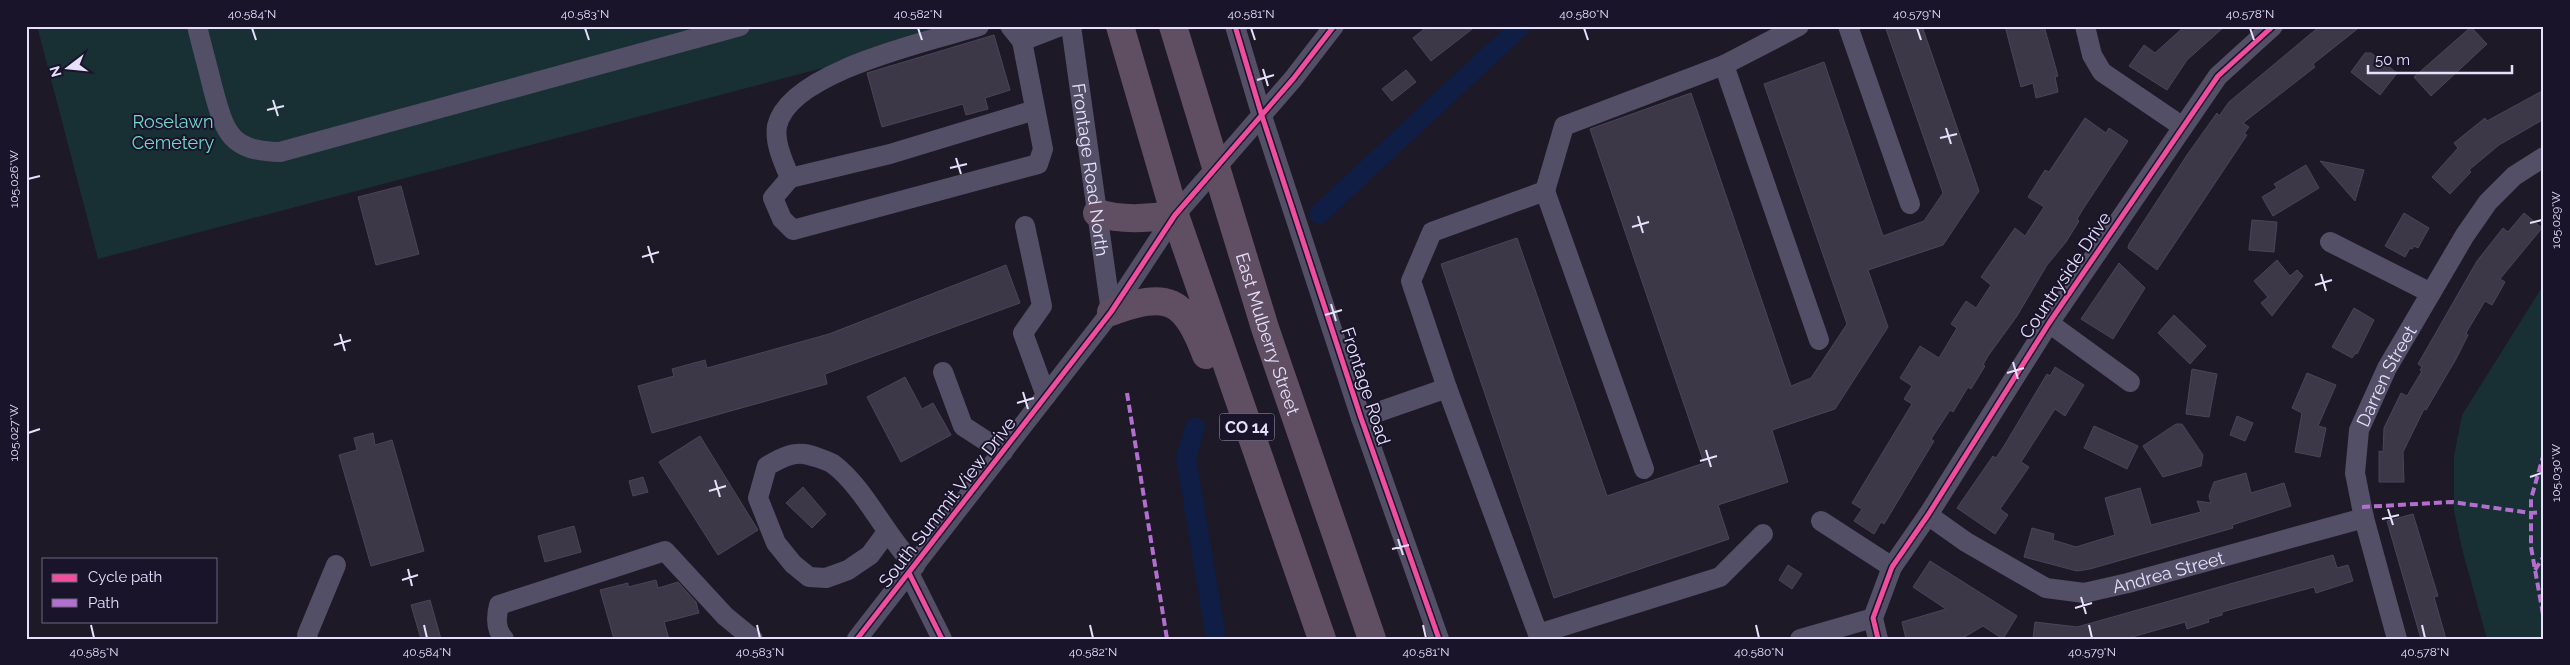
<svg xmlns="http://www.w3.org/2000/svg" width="2570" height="665" viewBox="0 0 2570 665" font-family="Raleway,sans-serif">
  <rect width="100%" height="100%" fill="#1d1926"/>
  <path fill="#182f33" d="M37 26H982L98 259Z
    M2544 284V639H2487L2462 549 2454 511V456L2462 415Z"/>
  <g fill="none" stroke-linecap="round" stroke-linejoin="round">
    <path stroke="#101e45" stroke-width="20" d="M1319 214 1521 26
      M1195 428 1186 457 1216 639"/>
  </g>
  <path fill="#3c3847" stroke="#4a4558" d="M1428 26H1476L1431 61 1413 38Z
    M1885 26H1922L1979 191 1943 245 1868 270 1888 327 1835 409 1772 430 1788 482 1718 505 1729 539 1554 598 1441 264 1517 238 1607 496 1704 463 1590 129 1691 93 1791 386 1811 378 1847 324 1764 84 1824 62 1883 236 1924 221 1943 193Z
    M2005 26H2044L2058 76 2055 77 2058 92 2036 98 2033 83 2021 87Z
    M2185 26H2225L2187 60 2167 90 2129 66 2144 45 2155 53Z
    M2320 26H2361L2313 64 2315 67 2243 123 2249 127 2244 134 2247 135 2157 270 2128 248 2129 244 2187 155 2217 113 2219 116 2229 102Z
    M2471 27 2487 44 2431 96 2414 77Z
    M994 35 1010 90 985 98 988 109 966 115 963 104 882 127 867 73Z
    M2365 53H2371L2397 73 2380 95 2351 72Z
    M1406 70 1416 82 1392 101 1382 89Z
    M2544 90V119L2499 145 2469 170 2471 172 2450 194 2432 177 2458 148 2454 143 2485 118 2487 121Z
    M2085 118 2106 133 2109 128 2128 141 2083 209 2077 219 2079 221 2066 242 2047 265 2017 316 1988 356 1983 365 1985 366 1971 389 1968 387 1953 412 1950 410 1931 439 1934 441 1884 524 1881 522 1874 534 1854 521 1862 509 1852 503 1912 404 1904 399 1912 386 1900 378 1920 346 1939 358 1957 328 1951 324 1966 301 1976 308 1991 285 1981 277 2015 228 2025 236 2044 207 2028 197 2045 170 2049 172Z
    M2320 161 2364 170 2355 201Z
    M2306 165 2319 188 2273 216 2262 197 2277 188 2274 184Z
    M401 186 419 254 376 265 358 197Z
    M2404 213 2429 228 2418 248 2414 246 2412 249 2410 248 2405 257 2385 246Z
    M2524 213 2542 228 2500 279 2505 282 2492 305 2485 301 2466 333 2468 335 2456 359 2426 410 2424 409 2403 452 2404 482H2379V451L2383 452 2384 428 2401 393 2407 396 2422 371 2420 370 2422 367 2418 364 2477 261 2503 228 2508 232Z
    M2252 220 2277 222 2274 252 2249 250Z
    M2277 260 2290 276 2297 270 2303 276 2272 316 2261 303 2268 297 2254 281Z
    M2119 263 2145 288 2113 339 2081 319Z
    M1006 265 1020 303 825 374 827 384 652 433 638 386 674 376 672 369 705 360 707 368 829 334Z
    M2354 308 2374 320 2357 354 2356 353 2352 358 2332 347Z
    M2174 315 2206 346 2190 364 2158 333Z
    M2055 367 2084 385 2065 416 2055 409 2021 462 2029 467 2000 509 2008 515 1995 534 1957 508 1993 456 1996 458 2004 446 2047 374 2050 376Z
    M2192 369 2217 374 2209 417 2186 414Z
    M2307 373 2336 385 2318 426 2326 428 2320 457 2295 452 2302 413 2292 408Z
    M905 377 922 409 933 403 951 435 901 462 867 397Z
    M2237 416 2253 423 2245 441 2230 435Z
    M2176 424H2182L2203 455 2201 466 2163 477 2143 446Z
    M2094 426 2138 446 2127 469 2084 448Z
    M373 433 375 445 392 440 424 551 371 566 339 455 357 450 354 438Z
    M700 436 758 530 718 555 659 462Z
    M2246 473 2251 493 2284 483 2291 506 2232 525 2233 528 2090 569 2077 571 2024 557 2032 528 2054 534 2053 540 2076 547 2115 535 2105 498 2140 488 2151 525 2201 512 2197 501 2211 503 2209 496 2214 482Z
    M643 477 648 492 633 496 629 481Z
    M803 487 826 514 812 528 786 503Z
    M2413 514 2438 596 2434 597 2446 639H2421L2387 521Z
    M574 526 581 552 545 562 538 536Z
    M2333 555 2337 568 2348 565 2353 581 2316 593 2314 587 2222 612V615L2208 619 2209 622 2187 629 2185 622 2125 639H2033L2035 622 2077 627Z
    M1930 561 2017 616 2003 639 1983 626 1966 636 1954 639H1906L1902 622 1946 609 1913 587Z
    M1788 565 1802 574 1792 589 1779 580Z
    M656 580 658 588 678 582 696 602 699 613 664 622 669 639H614L600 590 628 583V587Z
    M430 600 441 639H421L411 605Z"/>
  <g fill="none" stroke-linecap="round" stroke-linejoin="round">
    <g stroke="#534f66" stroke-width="20">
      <path d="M197 26C202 47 208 68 213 89 225 133 230 151 280 152L740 26"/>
      <path d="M1010 26 1022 41"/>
      <path id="s1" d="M1071 26 1111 312"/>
      <path d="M1235 26 1261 113 1361 418 1439 639"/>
      <path d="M1848 26 1910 204"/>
      <path d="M2085 26 2092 55 2102 72 2183 127"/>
      <path d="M1724 65 1819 340"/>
      <path d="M1035 110 890 154 790 178 773 198 782 219 793 230 1038 164 1043 149 1022 41 1061 26"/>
      <path d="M790 178C784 163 774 143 777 126 789 71 931 41 979 26"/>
      <path d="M1545 191 1644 469"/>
      <path d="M1025 226 1042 306 1023 333 1046 396"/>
      <path d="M2330 242 2431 293"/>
      <path d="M2049 323 2130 382"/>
      <path d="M943 372 963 426 1003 452"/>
      <path d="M1447 388 1411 281 1432 232 1545 191 1564 126 1724 65 1799 26"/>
      <path d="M1361 418 1447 388 1538 634 1720 577 1763 534"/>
      <path id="s2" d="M1928 515 1966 542 2046 588 2084 593 2128 583 2364 518"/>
      <path d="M1821 521 1892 567"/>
      <path d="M887 532 870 555 848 570 826 578 809 577 793 564 776 543 758 498 767 466C778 460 791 452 804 454 811 455 826 460 833 464 865 488 886 537 915 566"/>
      <path d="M909 573 942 639"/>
      <path d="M308 639 307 635 336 565"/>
      <path d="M504 639C495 629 496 617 499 605L665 551 725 616 753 639"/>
      <path d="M857 639 1111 312 1175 215 1293 79 1334 26"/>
      <path d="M1800 639 1873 618"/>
      <path d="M1878 639 1873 618 1892 567 1928 515 2049 323 2218 76 2273 26"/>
      <path id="s3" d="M2397 639 2364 518 2355 473 2359 430 2387 368 2465 235 2488 202 2514 176 2544 157"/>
    </g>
    <g stroke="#604f62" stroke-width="28">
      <path d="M1120 26 1175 215 1322 639"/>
      <path id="s4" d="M1173 26 1265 328 1372 639"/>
      <path d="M1097 213C1124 221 1148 218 1175 215"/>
      <path d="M1111 312C1167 291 1185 298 1206 355"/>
    </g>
    <path stroke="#b36fd0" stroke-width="4" stroke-dasharray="8 4" stroke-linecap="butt" d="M1127 393 1167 639
      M2544 453 2531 499V547L2544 620
      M2362 507 2452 502 2531 513 2544 512
      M2535 570 2544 556"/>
    <g stroke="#1a142b" stroke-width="8">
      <path id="cycleway" d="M1235 26 1261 113 1361 418 1439 639
        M909 573 942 639
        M857 639 1111 312 1175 215 1293 79 1334 26
        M1878 639 1873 618 1892 567 1928 515 2049 323 2218 76 2273 26"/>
    </g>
    <use href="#cycleway" stroke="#ef4d9e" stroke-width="5"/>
  </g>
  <path fill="none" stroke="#e6e0fd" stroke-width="2" d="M252 28 256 40M585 28 589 40M918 28 922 40M1251 28 1255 40M1584 28 1588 40M1917 28 1921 40M2250 28 2254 40M1263 69 1268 86M1257 80 1274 75M273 100 278 116M267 110 284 106M1946 128 1951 144M1940 138 1957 134M956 158 961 174M950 168 967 164M28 179 40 176M1638 216 1643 233M2530 223 2542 220M1632 227 1649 222M648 246 653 263M642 257 659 252M2321 274 2326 291M2315 285 2332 280M1331 304 1336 321M1325 315 1342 310M340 334 345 351M334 345 351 340M2013 362 2018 379M2007 373 2024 368M1023 392 1028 409M1017 403 1034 398M28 433 40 429M1706 450 1711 467M1700 461 1717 456M2530 477 2542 473M715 480 720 497M709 491 726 486M2388 509 2393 525M2382 519 2399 515M1398 539 1403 555M1392 549 1409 545M408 569 412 586M402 580 418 575M2081 597 2086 614M2075 608 2092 603M91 625 94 638M424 625 427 638M757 625 760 638M1090 625 1093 638M1423 625 1426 638M1756 625 1759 638M2089 625 2092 638M2422 625 2425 638"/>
  <g text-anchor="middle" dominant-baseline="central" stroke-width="4" stroke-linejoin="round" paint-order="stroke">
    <rect fill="#1a142b" stroke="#a9a3be" stroke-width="1" x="1219.5" y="413.5" width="55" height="27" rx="4"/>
    <g font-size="16" font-weight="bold" fill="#e6e0fd">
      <text x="1247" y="427">CO 14</text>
    </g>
    <g font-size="18" fill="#6fdaca" stroke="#1a142b">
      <text x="173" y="121">Roselawn<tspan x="173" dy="21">Cemetery</tspan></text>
    </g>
    <g font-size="18" fill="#e6e0fd" stroke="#1a142b">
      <text stroke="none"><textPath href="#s1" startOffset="145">Frontage Road North</textPath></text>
      <text transform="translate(2065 275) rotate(-56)">Countryside Drive</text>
      <text stroke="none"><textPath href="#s4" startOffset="322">East Mulberry Street</textPath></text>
      <text stroke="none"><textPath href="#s3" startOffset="275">Darren Street</textPath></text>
      <text transform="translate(1366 386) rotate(72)">Frontage Road</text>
      <text transform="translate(947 502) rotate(-52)">South Summit View Drive</text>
      <text stroke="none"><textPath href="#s2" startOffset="264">Andrea Street</textPath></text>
    </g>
  </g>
  <rect width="2570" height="665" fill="none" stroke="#1a142b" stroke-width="55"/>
  <rect x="42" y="558" width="175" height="65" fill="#1a142b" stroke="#6c667f"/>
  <rect x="52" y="574" width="25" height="8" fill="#ef4d9e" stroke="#6c667f"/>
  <text x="88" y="582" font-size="15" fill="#e6e0fd">Cycle path</text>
  <rect x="52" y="599" width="25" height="8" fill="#b36fd0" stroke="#6c667f"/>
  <text x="88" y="608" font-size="15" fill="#e6e0fd">Path</text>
  <g transform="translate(68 68) rotate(254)" stroke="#1a142b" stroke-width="4" paint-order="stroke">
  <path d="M0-4L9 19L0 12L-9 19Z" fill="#e6e0fd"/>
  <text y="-8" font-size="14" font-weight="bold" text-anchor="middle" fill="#e6e0fd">N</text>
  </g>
  <path d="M2368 65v8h144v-8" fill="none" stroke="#e6e0fd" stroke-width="2.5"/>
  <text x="2375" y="65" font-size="15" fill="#e6e0fd" stroke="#1a142b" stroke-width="4" paint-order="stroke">50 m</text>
  <rect x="28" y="28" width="2514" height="610" fill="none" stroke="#e6e0fd" stroke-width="2"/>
  <g font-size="12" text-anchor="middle" fill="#e6e0fd">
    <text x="252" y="18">40.584°N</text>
    <text x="585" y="18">40.583°N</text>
    <text x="918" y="18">40.582°N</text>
    <text x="1251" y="18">40.581°N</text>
    <text x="1584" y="18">40.580°N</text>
    <text x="1917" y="18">40.579°N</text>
    <text x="2250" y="18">40.578°N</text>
    <text transform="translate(14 179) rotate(-90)" y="4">105.026°W</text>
    <text transform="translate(2556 220) rotate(-90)" y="4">105.029°W</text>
    <text transform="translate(14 433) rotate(-90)" y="4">105.027°W</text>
    <text transform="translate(2556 473) rotate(-90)" y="4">105.030°W</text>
    <text x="94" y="656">40.585°N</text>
    <text x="427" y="656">40.584°N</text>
    <text x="760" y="656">40.583°N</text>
    <text x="1093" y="656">40.582°N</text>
    <text x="1426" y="656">40.581°N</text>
    <text x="1759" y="656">40.580°N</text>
    <text x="2092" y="656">40.579°N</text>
    <text x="2425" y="656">40.578°N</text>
  </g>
</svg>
